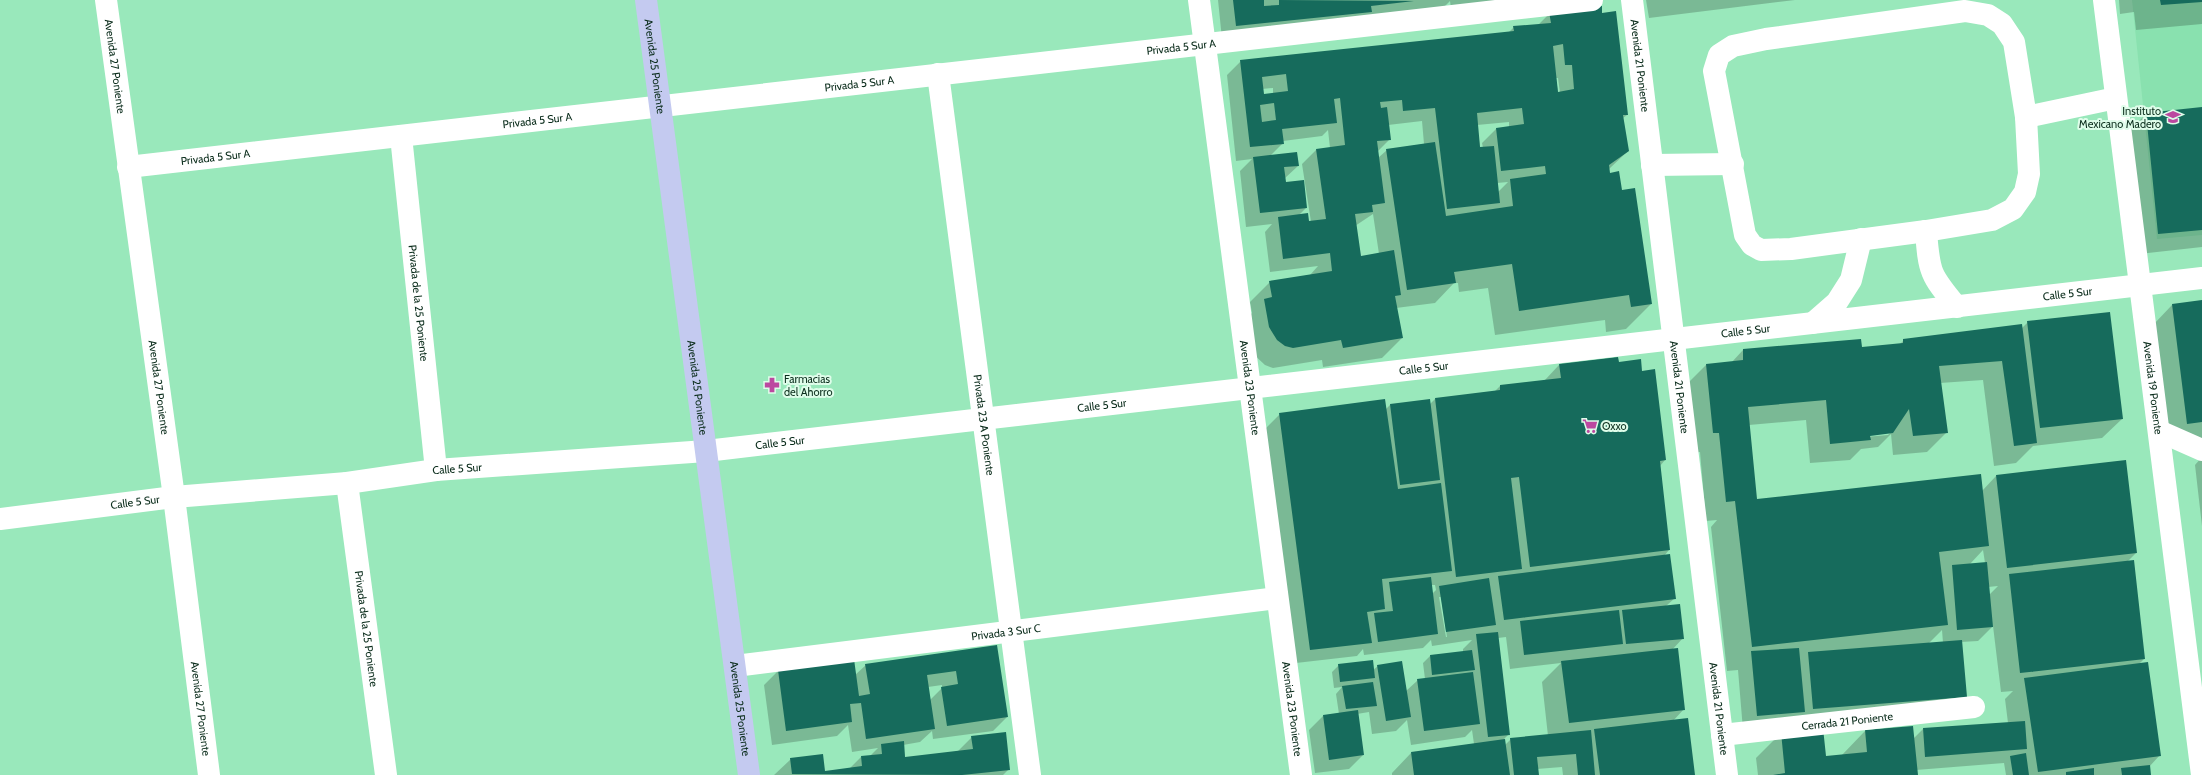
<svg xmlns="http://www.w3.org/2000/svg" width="2202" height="775" viewBox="0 0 2202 775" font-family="Cabin,sans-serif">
  <rect width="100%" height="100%" fill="#99e8bb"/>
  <path fill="#89e1af" d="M2132 0H2202V235L2157 239Z"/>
  <path fill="#0003" fill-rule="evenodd" d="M1218 0H1579L1452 15 1450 1 1443 8 1222 39Z
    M1646 0H1795L1649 18Z
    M2119 0H2202V24L2136 30 2134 12 2120 14Z
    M1550 13 1601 14 1627 115 1623 118 1628 151 1609 169V174L1621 192 1651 304 1626 329 1606 332 1605 320 1495 335 1488 288 1459 292 1458 283H1454L1435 303 1396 308 1402 338 1382 358 1323 367 1322 360 1273 368 1265 365 1251 352 1245 320 1252 313 1250 302 1270 282 1310 275 1318 266 1270 272 1265 232 1272 224 1246 227 1240 171 1252 159 1236 161 1227 75 1241 61 1508 33 1514 27 1538 25ZM1556 78H1558L1560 93H1558ZM1273 88V94L1263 95 1262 89ZM1422 121 1424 144 1387 150 1378 158 1377 152 1390 139 1388 125ZM1509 122V127L1496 129 1482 143 1483 148H1480L1477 125ZM1328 130 1330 148 1316 150 1302 164 1311 222H1308L1299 215 1306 208 1285 183 1284 179 1298 166 1270 156 1283 143V141L1322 136ZM1508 182 1498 192 1497 183ZM1373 214 1379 254 1360 257 1355 226Z
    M2202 108V247L2139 254 2126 134 2146 114Z
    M2202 301V439L2167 443 2153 325 2172 305Z
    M2028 322 2122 419 2102 438 2033 446 2016 463 1994 466 1983 380 1940 383 1947 432 1927 452 1893 455 1891 434 1878 447 1861 449 1850 460 1810 463 1806 420 1749 425 1756 500 1982 491 1996 476 2136 553 2127 562 2144 659 2139 664 2160 755 2149 767 2150 775H2006L2004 763 1916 770 1917 775H1758L1756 758 1781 733 1825 757 1841 756 1865 731 1913 739 1923 729 2008 723 2005 699 2013 691 2001 692 1993 626 1978 641 1961 642 1966 696 1946 716 1743 730 1738 670 1727 671 1711 527 1717 520 1706 521 1700 452 1693 453 1686 385 1706 365 1731 363 1743 350 1861 348 1899 345 1904 340 2022 328ZM1890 433 1888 435 1865 437V435ZM1983 550 1985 563 1970 564ZM1998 586 1989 595 1988 587ZM1942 630 1943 643 1928 644Z
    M1618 363 1641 372 1665 460 1660 466 1669 550 1664 556 1675 598 1666 606 1683 638 1672 650 1684 709 1673 721 1694 775H1563L1562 767 1537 769 1538 775H1392V773L1411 753 1474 744 1472 730 1465 737 1411 745 1407 720 1396 731 1372 734 1369 712 1357 714 1363 755 1349 769 1315 773 1309 730 1323 716 1339 714 1336 694 1342 687 1334 688 1332 672 1339 665 1373 670 1378 666 1406 691 1418 680 1425 679 1423 663 1430 656 1463 652V649L1472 640 1432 646 1431 640 1423 648 1364 655 1363 649 1357 656 1296 663 1260 434 1280 414 1386 409 1390 405 1430 404 1435 399 1494 392 1500 386 1544 381 1559 365ZM1431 585H1435L1436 590 1432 594ZM1439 597H1441L1447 637H1446ZM1506 637 1510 669 1561 663 1542 682 1548 736 1511 739 1505 745 1504 739 1509 734 1498 638Z
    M2201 458 2202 459V526L2195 465Z
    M996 647 1007 717 993 731 933 739 932 731 920 742 903 745 905 758 957 752 972 737 1009 769 1003 775H774L791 759 824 772 849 769 861 757 870 756 878 748 852 752 848 725 837 736 772 745 764 685 778 671 855 675 866 665ZM942 685V688L930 700 928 687Z"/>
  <path fill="#166b5c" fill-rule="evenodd" d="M1233 0H1264V6L1279 5V0L1414 1 1371 6 1372 12 1236 26Z
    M2160 0H2202V2L2161 5Z
    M1602 6V13L1616 11 1628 115H1623L1629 151 1609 165 1610 173 1619 171 1622 190 1635 188 1652 304 1631 307 1629 295 1519 311 1512 264 1454 272 1456 283 1407 290 1386 149 1435 142 1446 216 1513 206 1510 179 1546 174 1545 166 1501 171 1496 128 1524 124 1522 108 1477 113 1480 147 1494 146 1500 203 1447 209 1435 108 1403 111 1402 100 1380 102 1381 108 1387 107 1391 140 1377 141 1385 203 1372 205 1373 212 1355 214 1361 256 1394 250 1401 295 1395 296 1403 338 1343 348 1341 340 1293 348 1285 346 1277 340 1269 327 1264 299 1272 297 1269 281 1332 271 1330 253 1283 259 1278 217 1308 213 1309 221 1326 219 1316 149 1345 145 1340 98 1334 99 1337 123 1282 129 1284 144 1250 147 1240 60 1514 31 1513 26 1551 23 1549 12ZM1563 44 1565 65H1572L1574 89 1558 92 1553 46ZM1286 74 1288 91 1264 94 1262 77ZM1274 103 1276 120 1262 122 1260 105Z
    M2202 107V230L2158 234 2146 113Z
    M1297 152 1299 166 1284 167 1286 182 1304 180 1307 208 1260 213 1253 157Z
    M2202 300V422L2187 424 2172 304Z
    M2110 312 2123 419 2040 428 2027 321Z
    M2022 324 2037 443 2014 446 2002 361 1939 366 1948 433 1913 436 1909 409 1893 433 1870 436 1871 440 1830 444 1826 400 1748 407 1757 499 1981 474 1989 546 1939 552 1948 625 1752 647 1735 501 1726 502 1719 433H1713L1706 364 1743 360V349L1861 339 1862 347 1903 343V339Z
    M1618 357 1619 362 1641 359 1642 371 1655 369 1666 460 1660 461 1670 550 1530 567 1519 477 1511 478 1522 569 1456 577 1435 398 1500 390V385L1561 378 1559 364Z
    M1385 399 1398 489 1441 483 1452 571 1382 579 1385 609 1367 612 1372 643 1310 650 1279 413Z
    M1430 399 1440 480 1400 485 1390 404Z
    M2126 460 2137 553 2007 568 1996 475Z
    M1670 554 1676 599 1504 620 1498 576Z
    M2134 560 2145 659 2020 673 2009 574Z
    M1987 562 1993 627 1957 630 1952 565Z
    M1431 577 1438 634 1378 642 1374 613 1393 611 1389 582Z
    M1489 578 1496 625 1446 632 1439 586Z
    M1680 604 1684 639 1626 644 1622 610Z
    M1619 610 1623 644 1524 655 1520 621Z
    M1498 632 1510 735 1488 737 1476 634Z
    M1962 640 1967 697 1813 709 1808 652Z
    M997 645 1008 717 947 726 941 687 958 684 956 671 927 675 935 729 866 739 861 703 850 704 852 722 786 731 778 670 854 659 859 696 870 694 865 664Z
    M1678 648 1685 710 1569 723 1561 661Z
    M1799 648 1805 712 1757 716 1751 651Z
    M1472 650 1475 670 1432 675 1430 655Z
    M1373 660 1375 678 1340 682 1338 664Z
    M1402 661 1411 717 1386 721 1377 665Z
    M2148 662 2161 756 2038 772 2024 678Z
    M1473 672 1480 724 1424 731 1417 679Z
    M1373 682 1377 706 1346 709 1342 686Z
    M1358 710 1364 755 1329 760 1323 715Z
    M1688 718 1695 775H1600L1594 729Z
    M2025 721 2027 749 1925 757 1923 728Z
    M1913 726 1918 775H1773L1785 773 1781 732 1823 728 1826 756 1867 752 1865 730Z
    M1591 730 1595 775H1578L1576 754 1537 757 1539 775H1514L1510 738Z
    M1006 732 1010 770 962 775 792 774 790 758 823 754 825 771 862 766 861 756 882 754 881 744 904 741 905 757 973 749 971 736Z
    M1505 739 1510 775H1414L1411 752Z
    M2026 753 2029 775H2013L2010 756Z
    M2150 765 2151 775H2122L2121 768Z
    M2094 768V775H2066V772Z"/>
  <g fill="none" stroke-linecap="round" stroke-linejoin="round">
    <g stroke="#fff" stroke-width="22">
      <path id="s1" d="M106 0 174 497 209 775"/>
      <path id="s2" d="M1199 0 1301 775"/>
      <path id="s3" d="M1632 0 1727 775"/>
      <path id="s4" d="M2104 0 2202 775"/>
      <path d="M1965 11 1988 15 2002 24 2014 42 2026 117 2029 174 2025 192 2013 209 1992 220 1926 231 1791 249 1761 250 1752 245 1745 235 1714 71 1719 55 1733 46 1766 39Z"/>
      <path id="s5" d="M938 74 1030 775"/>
      <path d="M2026 117 2116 98"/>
      <path id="s6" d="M401 136 436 470"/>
      <path d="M1652 165 1733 164"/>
      <path id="s7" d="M128 167 1592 0"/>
      <path d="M1926 231C1929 272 1930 275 1957 307"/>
      <path d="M1813 323 1837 302 1851 280 1861 239"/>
      <path d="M2159 431 2202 450"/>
      <path id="s8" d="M347 483 386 775"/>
      <path id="s9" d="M0 519 174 497 347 483 436 470 706 451 2202 278"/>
      <path id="s10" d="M735 666 1277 598"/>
      <path id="s11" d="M1722 735 1974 707"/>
    </g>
    <path stroke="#c4caf0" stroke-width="22" id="s12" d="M646 0 749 775"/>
  </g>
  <defs>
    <g id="university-bare" transform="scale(1.2)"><path d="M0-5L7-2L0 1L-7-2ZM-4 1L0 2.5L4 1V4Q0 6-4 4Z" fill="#bc48a0" stroke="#dffdea" stroke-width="2.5" paint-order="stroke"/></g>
    <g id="pharmacy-bare" transform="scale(1.2)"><path d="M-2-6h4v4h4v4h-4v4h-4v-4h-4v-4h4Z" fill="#bc48a0" stroke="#dffdea" stroke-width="2.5" paint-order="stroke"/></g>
    <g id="supermarket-bare" transform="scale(1.2)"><path d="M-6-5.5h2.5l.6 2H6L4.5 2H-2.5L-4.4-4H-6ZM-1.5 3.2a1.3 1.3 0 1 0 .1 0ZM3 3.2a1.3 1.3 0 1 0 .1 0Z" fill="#bc48a0" stroke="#dffdea" stroke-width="2.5" paint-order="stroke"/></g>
  </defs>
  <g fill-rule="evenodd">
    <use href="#university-bare" x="2173" y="117"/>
    <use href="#pharmacy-bare" x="772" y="385"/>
    <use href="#supermarket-bare" x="1590" y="426"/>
  </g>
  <g text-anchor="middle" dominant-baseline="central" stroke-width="4" stroke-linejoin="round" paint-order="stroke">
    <g font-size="11" fill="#0b2d1c" stroke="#dffdea">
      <text stroke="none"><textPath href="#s7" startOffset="1060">Privada 5 Sur A</textPath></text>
      <text stroke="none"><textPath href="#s1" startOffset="67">Avenida 27 Poniente</textPath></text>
      <text stroke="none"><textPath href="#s12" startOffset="67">Avenida 25 Poniente</textPath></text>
      <text stroke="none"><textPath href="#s3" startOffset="66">Avenida 21 Poniente</textPath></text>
      <text stroke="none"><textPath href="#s7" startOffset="736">Privada 5 Sur A</textPath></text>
      <text stroke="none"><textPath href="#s7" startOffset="412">Privada 5 Sur A</textPath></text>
      <text stroke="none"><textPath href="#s7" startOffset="88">Privada 5 Sur A</textPath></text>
      <text stroke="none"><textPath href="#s9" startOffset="2080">Calle 5 Sur</textPath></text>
      <text stroke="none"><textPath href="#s6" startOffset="168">Privada de la 25 Poniente</textPath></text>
      <text stroke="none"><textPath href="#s9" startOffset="1756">Calle 5 Sur</textPath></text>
      <text stroke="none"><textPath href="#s9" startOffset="1432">Calle 5 Sur</textPath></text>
      <text stroke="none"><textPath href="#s1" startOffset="391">Avenida 27 Poniente</textPath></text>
      <text stroke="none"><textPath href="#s12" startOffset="391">Avenida 25 Poniente</textPath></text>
      <text stroke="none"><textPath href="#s2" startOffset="391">Avenida 23 Poniente</textPath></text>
      <text stroke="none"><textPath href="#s3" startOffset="390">Avenida 21 Poniente</textPath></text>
      <text stroke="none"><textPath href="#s4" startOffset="391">Avenida 19 Poniente</textPath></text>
      <text stroke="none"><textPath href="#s9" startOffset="1108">Calle 5 Sur</textPath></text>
      <text stroke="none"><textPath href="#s5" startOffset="354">Privada 23 A Poniente</textPath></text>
      <text stroke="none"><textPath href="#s9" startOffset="784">Calle 5 Sur</textPath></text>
      <text stroke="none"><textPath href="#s9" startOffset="460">Calle 5 Sur</textPath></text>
      <text stroke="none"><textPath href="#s9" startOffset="136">Calle 5 Sur</textPath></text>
      <text stroke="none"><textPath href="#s8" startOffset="147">Privada de la 25 Poniente</textPath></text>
      <text stroke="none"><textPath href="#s10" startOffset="273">Privada 3 Sur C</textPath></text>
      <text stroke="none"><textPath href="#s1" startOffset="715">Avenida 27 Poniente</textPath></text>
      <text stroke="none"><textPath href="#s12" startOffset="715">Avenida 25 Poniente</textPath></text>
      <text stroke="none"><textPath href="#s2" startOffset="715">Avenida 23 Poniente</textPath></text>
      <text stroke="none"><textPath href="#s3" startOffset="714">Avenida 21 Poniente</textPath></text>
      <text stroke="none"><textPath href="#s11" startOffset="126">Cerrada 21 Poniente</textPath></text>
    </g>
    <g font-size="11" fill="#0b2d1c" stroke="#dffdea" text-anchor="start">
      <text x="2161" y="111" text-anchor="end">Instituto<tspan x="2161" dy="13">Mexicano Madero</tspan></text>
      <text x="784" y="379">Farmacias<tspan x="784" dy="13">del Ahorro</tspan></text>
      <text x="1602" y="426">Oxxo</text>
    </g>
  </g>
</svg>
